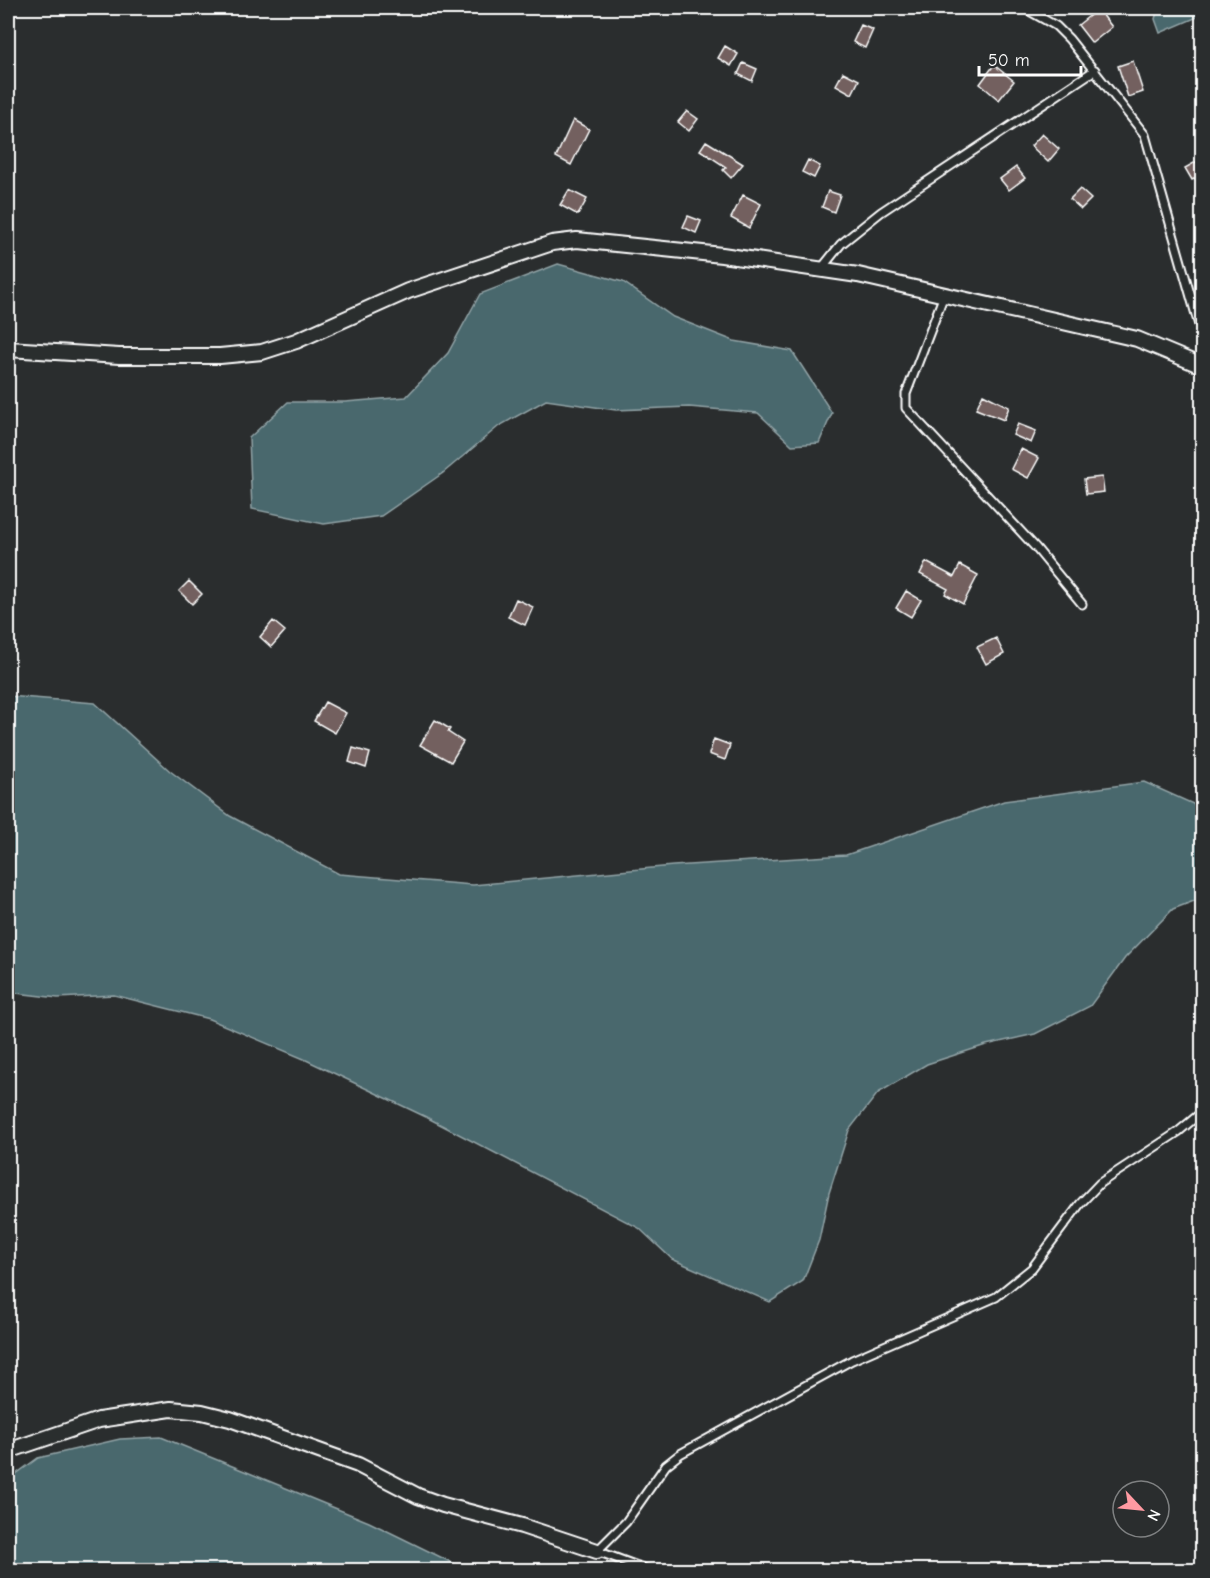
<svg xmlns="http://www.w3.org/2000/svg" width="1210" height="1578" viewBox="0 0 1210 1578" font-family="'Comic Neue',sans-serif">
  <rect width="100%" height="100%" fill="#2a2d2e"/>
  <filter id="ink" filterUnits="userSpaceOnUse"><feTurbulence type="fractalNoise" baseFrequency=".0167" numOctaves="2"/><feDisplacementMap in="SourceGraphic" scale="12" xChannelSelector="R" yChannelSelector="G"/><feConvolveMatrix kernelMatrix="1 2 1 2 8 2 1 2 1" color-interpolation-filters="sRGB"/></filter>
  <g filter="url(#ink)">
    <path fill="#4a676d" stroke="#92a4a7" stroke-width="1.5" d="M1158 8H1202V15L1160 33 1155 19Z
      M558 264 623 282 673 317 734 341 792 351 832 413 819 443 792 445 758 413 689 407 616 410 546 400 499 426 443 473 381 516 324 524 252 509 249 438 288 402H345L406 397 448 353 480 294Z
      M8 696 95 703 170 771 230 816 339 874 473 885 673 866 846 855 1004 801 1144 782 1202 808V898L1173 909 1125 958 1090 1006 1035 1034 986 1045 927 1064 878 1093 849 1130 829 1193 819 1240 803 1281 770 1302 672 1259 639 1228 426 1117 304 1059 209 1019 114 995 58 998 8 992Z
      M161 1437 369 1522 467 1570H8V1480L38 1458 120 1439Z"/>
    <path fill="#73605e" stroke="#fff" stroke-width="1.5" d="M1098 9 1112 27 1092 43 1078 25Z
      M861 25 873 30 865 48 853 42Z
      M725 46 738 54 731 66 718 58Z
      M1133 61 1143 92 1128 97 1118 66Z
      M743 63 757 69 752 81 738 74Z
      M994 65 1014 81 999 100 980 84Z
      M843 72 859 80 852 94 836 85Z
      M687 111 698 119 689 131 678 122Z
      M573 120 589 129 571 165 556 157Z
      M1042 134 1059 149 1048 162 1031 146Z
      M706 141 743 164 731 178 723 170 726 167 700 150Z
      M1203 158V174L1192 180 1185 168Z
      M808 160 820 166 814 178 802 172Z
      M1016 167 1025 178 1009 190 1000 179Z
      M1080 189 1091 199 1081 209 1070 199Z
      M569 190 587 199 578 215 560 205Z
      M828 191 840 195 834 212 822 207Z
      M743 195 761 204 749 228 731 218Z
      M688 216 701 221 696 233 683 227Z
      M983 394 1009 407 1004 420 976 409Z
      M1018 424 1036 431 1031 443 1013 435Z
      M1021 449 1039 458 1028 478 1011 469Z
      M1102 477 1104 492 1086 494 1084 479Z
      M926 562 954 577 960 565 978 575 963 604 945 594 948 589 920 574Z
      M189 581 202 594 192 604 179 591Z
      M906 591 921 600 911 617 896 608Z
      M516 599 533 607 525 625 508 617Z
      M273 621 285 631 271 647 260 637Z
      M996 638 1004 654 986 664 977 647Z
      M325 702 346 713 335 733 314 721Z
      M435 720 450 729 448 732 463 742 451 762 420 745Z
      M714 739 730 745 725 760 709 754Z
      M353 748 370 753 366 768 349 762Z"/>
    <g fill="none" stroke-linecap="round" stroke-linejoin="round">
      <g stroke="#fff" stroke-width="11">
        <path id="lane" d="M1024 8 1056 26 1069 39 1145 135 1202 336
          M821 269 841 244 881 212 1095 70
          M944 295 906 394V408L1036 548 1082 604
          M648 1570 597 1551 626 1522 666 1465 680 1454 852 1360 996 1297 1032 1268 1080 1204 1100 1183 1178 1132 1202 1112
          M1202 1570V1569"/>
      </g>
      <g stroke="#fff" stroke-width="18">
        <path id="street" d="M8 349 119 356H220L262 352 296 341 408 291 552 243 577 240 722 255 858 275 1137 339 1202 366
          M8 1451 99 1420 171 1409 202 1412 230 1419 358 1465 418 1496 443 1505 522 1526 597 1551"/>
      </g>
      <use href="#lane" stroke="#2a2d2e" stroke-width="7"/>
      <use href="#street" stroke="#2a2d2e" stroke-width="14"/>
    </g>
  </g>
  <rect width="1210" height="1578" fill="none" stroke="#2a2d2e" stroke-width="30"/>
  <rect x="15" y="15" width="1180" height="1548" fill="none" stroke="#fff" stroke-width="2" filter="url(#ink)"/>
  <g transform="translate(1141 1509) rotate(116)"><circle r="28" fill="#2a2d2e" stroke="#7f8182" stroke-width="1.5"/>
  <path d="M0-4.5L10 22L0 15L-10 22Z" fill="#ff9aa2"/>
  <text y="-9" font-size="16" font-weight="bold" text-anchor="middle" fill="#ffffff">N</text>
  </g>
  <path d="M979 66v9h102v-9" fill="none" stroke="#ffffff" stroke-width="3"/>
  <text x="988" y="66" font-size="18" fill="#ffffff" stroke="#2a2d2e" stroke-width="4.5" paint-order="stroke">50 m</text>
</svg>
